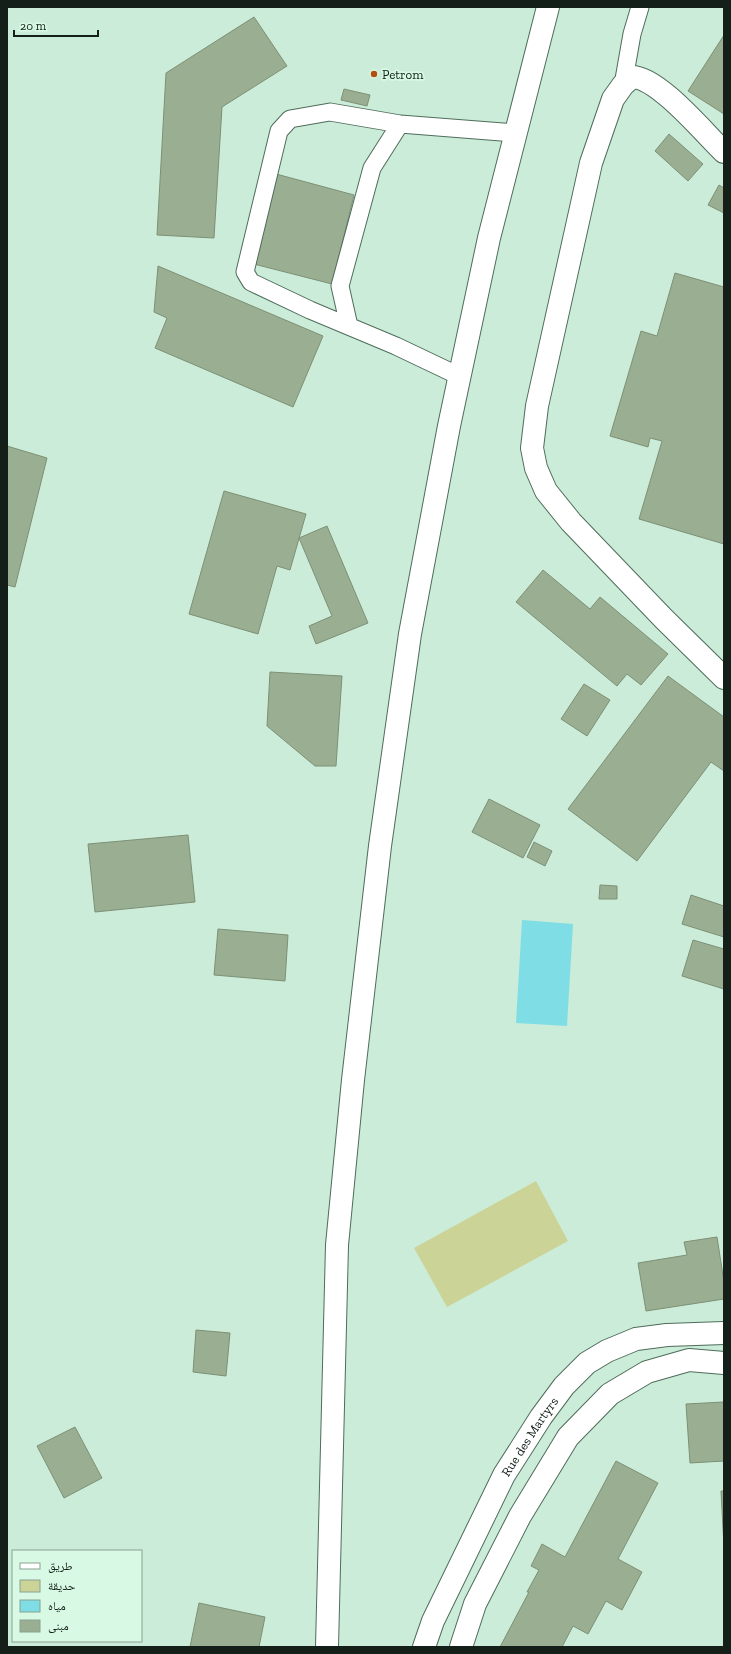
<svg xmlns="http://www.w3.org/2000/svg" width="731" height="1654" viewBox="0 0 731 1654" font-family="'Zilla Slab','Noto Naskh Arabic',serif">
  <rect width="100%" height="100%" fill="#cbecd8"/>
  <path fill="#cbd397" d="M536 1181 568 1241 447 1307 414 1248Z"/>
  <path fill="#7fdde6" d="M522 920 573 924 567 1026 516 1023Z"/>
  <path fill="#9aae92" stroke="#7d9076" d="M254 17 287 66 222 107 214 238 157 235 166 73Z
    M724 35V114L688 91Z
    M344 89 370 95 367 106 341 100Z
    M669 134 703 164 688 181 655 151Z
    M265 171 354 195 332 284 242 261Z
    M719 185 724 188V213L708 205Z
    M158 266 323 336 293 407 155 348 167 318 154 312Z
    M675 273 724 287V544L639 519 662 441 650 438 648 447 610 436 641 331 657 336Z
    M7 446 47 458 15 587 7 585Z
    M224 491 306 514 290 570 277 566 258 634 189 614Z
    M327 526 368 623 316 644 309 626 332 616 299 538Z
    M543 570 590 609 600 597 668 654 641 685 627 674 617 686 516 602Z
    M270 672 342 676 336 766H315L267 726Z
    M668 676 724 717V771L711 762 637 861 568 809Z
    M584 684 610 700 587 736 561 719Z
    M489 799 540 825 523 858 472 832Z
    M188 835 195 902 95 912 88 844Z
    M534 842 552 851 545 866 527 857Z
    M600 885 617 886V899H599Z
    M691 895 724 906V937L682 924Z
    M218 929 288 935 285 981 214 975Z
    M693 940 724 949V989L682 976Z
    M717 1237 724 1282V1299L646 1311 638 1263 687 1255 684 1242Z
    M196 1330 230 1333 226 1376 193 1372Z
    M724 1402V1461L690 1463 686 1404Z
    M75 1427 102 1478 64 1498 37 1446Z
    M616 1461 658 1483 618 1559 642 1572 622 1610 606 1601 588 1634 573 1626 562 1647H500L529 1592H527L539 1570 531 1566 542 1544 565 1557Z
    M721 1491H724V1547Z
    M199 1603 265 1617 259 1647H190Z"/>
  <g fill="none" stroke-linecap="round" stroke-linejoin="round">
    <g stroke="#4f6c5b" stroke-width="19">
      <path id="service" d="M623 85 632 34 640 7
        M349 326 340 286 372 168 400 124
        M459 376 396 346 310 310 251 282 245 272 279 131 290 119 330 112 400 124 515 133"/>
    </g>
    <g stroke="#4f6c5b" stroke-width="24">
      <path id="minor" d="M724 152C704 133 658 77 632 77L623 85 613 99 591 163 537 406 532 448 536 468 546 491 571 522 664 619 724 678"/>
    </g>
    <g stroke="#4f6c5b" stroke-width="24">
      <g id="secondary">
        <path id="s1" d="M424 1647 433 1621 504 1475 541 1417 564 1386 587 1363 607 1351 636 1339 667 1335 724 1333"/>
        <path d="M461 1647 475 1604 520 1516 568 1437 610 1394 647 1372 689 1360 724 1363"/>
      </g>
    </g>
    <g stroke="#4f6c5b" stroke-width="24">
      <path id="primary" d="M327 1647 337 1245 353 1080 380 846 410 634 449 426 489 238 548 7"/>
    </g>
    <use href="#service" stroke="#fff" stroke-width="17"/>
    <use href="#minor" stroke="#fff" stroke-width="22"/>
    <use href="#secondary" stroke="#fff" stroke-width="22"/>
    <use href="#primary" stroke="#fff" stroke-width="22"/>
  </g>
  <circle fill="#b04f0e" stroke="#d8fae5" stroke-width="1.5" cx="374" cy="74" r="4"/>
  <g text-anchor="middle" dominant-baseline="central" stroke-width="3.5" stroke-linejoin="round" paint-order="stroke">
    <g font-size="13" fill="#131f18" stroke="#d8fae5" text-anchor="start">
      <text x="382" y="74">Petrom</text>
    </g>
    <g font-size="13" fill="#131f18" stroke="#d8fae5">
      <text stroke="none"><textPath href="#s1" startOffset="236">Rue des Martyrs</textPath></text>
    </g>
  </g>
  <rect width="731" height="1654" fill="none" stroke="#131f18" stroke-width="16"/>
  <rect x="12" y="1550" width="130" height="92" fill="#d8fae5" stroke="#89a293"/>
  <rect x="20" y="1563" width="20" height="6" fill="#ffffff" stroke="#89a293"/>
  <text x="48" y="1570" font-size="12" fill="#131f18">طريق</text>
  <rect x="20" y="1580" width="20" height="12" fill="#cbd397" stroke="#89a293"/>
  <text x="48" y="1590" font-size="12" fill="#131f18">حديقة</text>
  <rect x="20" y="1600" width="20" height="12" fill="#7fdde6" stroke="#89a293"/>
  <text x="48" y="1610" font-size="12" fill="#131f18">مياه</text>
  <rect x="20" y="1620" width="20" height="12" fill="#9aae92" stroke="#89a293"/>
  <text x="48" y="1630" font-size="12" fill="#131f18">مبنى</text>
  <path d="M14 30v6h84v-6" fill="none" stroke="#131f18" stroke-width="2"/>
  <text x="20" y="30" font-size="12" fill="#131f18" stroke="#d8fae5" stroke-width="3" paint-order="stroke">20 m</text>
</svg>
